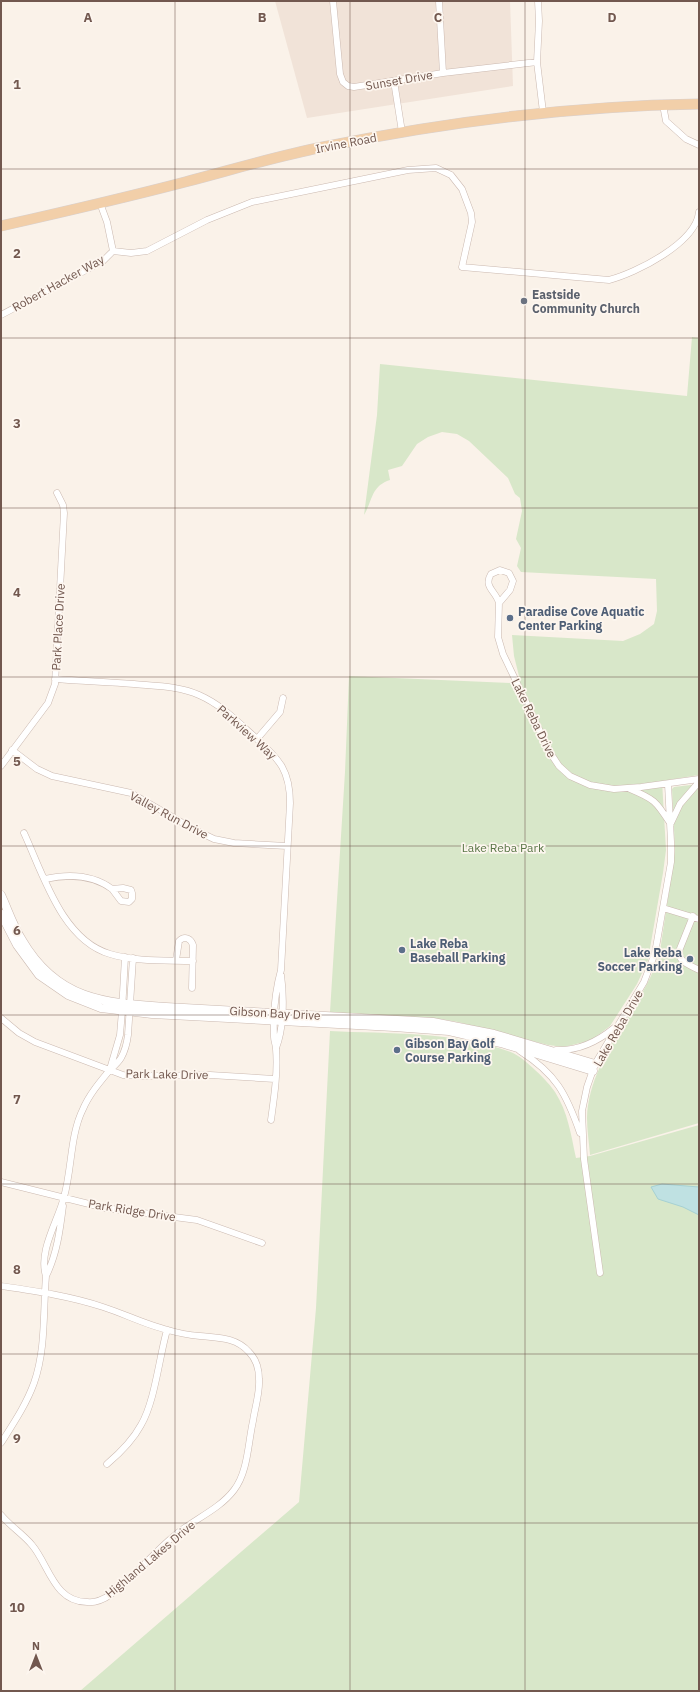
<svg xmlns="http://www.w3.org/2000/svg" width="700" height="1692" viewBox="0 0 700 1692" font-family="'IBM Plex Sans',sans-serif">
  <rect width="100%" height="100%" fill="#faf2e9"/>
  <path fill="#f1e3d8" d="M275 1H510L513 86 307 118Z"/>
  <path fill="#d8e7c9" d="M692 337 699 338V775L662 781 666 850 663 873 648 960 637 984 610 1026 593 1039 584 1042 564 1047 548 1045 458 1022 441 1019 330 1012 345 772 349 676 511 683 520 680 514 656 512 635 623 641 640 634 654 624 657 611 656 579 521 572 517 566 521 548 516 539 522 511 520 498 515 494 508 478 469 441 457 434 442 432 428 437 417 444 402 466 388 470 390 480C371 486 373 500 364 515L377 415 380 364 687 396Z
    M699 784V1123L590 1155C589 1142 587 1130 587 1118 588 1083 607 1051 625 1021 639 998 653 978 660 951L675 851 672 789 674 787Z
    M330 1031C388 1034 458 1031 513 1053 524 1058 549 1082 555 1092 568 1112 571 1135 576 1158L590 1156 699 1125V1691H80L299 1502 316 1308Z"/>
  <path fill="#bfe1e2" stroke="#a6d1d3" d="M662 1184 699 1187V1215L683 1207 658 1199 651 1187Z"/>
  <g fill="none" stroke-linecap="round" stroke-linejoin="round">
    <g stroke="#cbb9b0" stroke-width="7">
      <path id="minor" d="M333 1 340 74 343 82 348 86 354 87 443 73 537 62
        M439 1 443 73
        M538 1 539 21 537 62 543 112
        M394 81 402 132
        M663 105 666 121 686 139 699 145
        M113 251 131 253 147 251 207 220 252 202 408 170 436 168 451 175 462 189 471 213 472 222 462 267 609 280C636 273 696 243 699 212
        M1 315 103 261 113 251 107 222 100 203
        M500 570 509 573 513 581 510 590 499 603C496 591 483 587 491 574Z
        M499 603 498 637 503 654 551 754 559 766 570 776 590 785 614 789 641 787 699 779
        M55 679C81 681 108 682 134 684 156 686 179 686 199 695 222 705 239 723 257 739 280 760 290 771 290 803L281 970C275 992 273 1015 274 1037 274 1041 276 1045 276 1049 278 1072 274 1098 271 1120
        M257 739 280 712 283 698
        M12 750 37 769 52 776 131 793 195 830 214 839 234 843 287 846
        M1 766 48 703 55 684 64 513 63 505 57 493
        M630 789C654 799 656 801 670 823
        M671 823 680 804 699 782
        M24 833C43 874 62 940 110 954 136 962 166 960 193 961
        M45 879C68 874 93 875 112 889
        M123 888 131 890 132 893V899L129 902 121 901 112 889Z
        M663 908 699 919
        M693 916 679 951C678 962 690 965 699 970
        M176 960 179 941C185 935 191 939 193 945L192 988
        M1 1018 19 1033 35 1042 123 1075 144 1076 210 1075 275 1079
        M276 1048C284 1028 284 996 281 975
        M556 1050C579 1051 597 1042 614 1028
        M520 1051C556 1074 566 1093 580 1133
        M110 1069 120 1035 122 1011 125 957
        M1 1182 105 1208 197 1220 262 1243
        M600 1273 584 1159 582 1111 587 1087 595 1064 644 982 655 953 671 862V842L668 784
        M46 1276C57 1254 60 1230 63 1206
        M1 1286C35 1291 70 1296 103 1307 125 1314 146 1325 168 1330 178 1333 189 1335 200 1336 218 1338 236 1337 249 1352 256 1359 259 1369 259 1379 260 1393 255 1407 253 1421 248 1443 248 1472 234 1490 219 1510 192 1520 174 1536 152 1554 134 1578 110 1595 104 1599 95 1603 87 1602 54 1602 49 1565 32 1545 23 1534 10 1526 1 1515
        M1 1443C13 1424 26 1405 34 1383 46 1349 43 1312 46 1276 38 1251 58 1221 64 1197 72 1169 70 1135 83 1109 89 1095 99 1083 109 1071 113 1067 118 1063 121 1058 125 1051 127 1043 128 1035L133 958
        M107 1464C120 1453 133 1440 141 1425 155 1401 159 1358 167 1330"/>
    </g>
    <g stroke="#cbb9b0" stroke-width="9">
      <path id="tertiary" d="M1 895C8 910 13 926 22 940 57 1000 104 1003 166 1007L433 1022 494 1034 595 1064
        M1 914 17 945 39 975 68 995 101 1008 152 1014 394 1027 449 1031 501 1043 593 1071"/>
    </g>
    <g stroke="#d8d0ce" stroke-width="11">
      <path id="primary" d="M1 226C63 212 124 198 185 182 231 170 277 156 323 147 449 121 571 106 699 104"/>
    </g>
    <use href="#minor" stroke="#fff" stroke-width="6"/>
    <use href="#tertiary" stroke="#fff" stroke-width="8"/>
    <use href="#primary" stroke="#f2cfa9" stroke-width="10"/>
  </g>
  <path fill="none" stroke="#72584f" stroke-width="1" stroke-opacity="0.55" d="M175 1V1691M350 1V1691M525 1V1691M1 169H699M1 338H699M1 508H699M1 677H699M1 846H699M1 1015H699M1 1184H699M1 1354H699M1 1523H699"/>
  <circle fill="#6b7280" stroke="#fdf6ef" stroke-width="1.5" cx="524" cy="301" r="4"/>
  <g fill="#5c6f8a" stroke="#fdf6ef" stroke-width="1.5">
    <circle cx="510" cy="618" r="4"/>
    <circle cx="402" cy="950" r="4"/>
    <circle cx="690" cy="959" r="4"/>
    <circle cx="397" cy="1050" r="4"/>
  </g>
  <g text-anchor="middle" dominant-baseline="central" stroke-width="3.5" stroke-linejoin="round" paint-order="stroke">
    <g font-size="12" fill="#72584f" stroke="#fdf6ef">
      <text transform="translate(399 80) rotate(-10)">Sunset Drive</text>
      <text transform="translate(346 143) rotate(-11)">Irvine Road</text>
      <text transform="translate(58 283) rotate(-29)">Robert Hacker Way</text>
      <text transform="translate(58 627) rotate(-87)">Park Place Drive</text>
      <text transform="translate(534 718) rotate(64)">Lake Reba Drive</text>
      <text transform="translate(247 732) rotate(42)">Parkview Way</text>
      <text transform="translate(169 815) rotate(28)">Valley Run Drive</text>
      <text transform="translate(275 1013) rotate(3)">Gibson Bay Drive</text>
      <text transform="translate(618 1028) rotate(-60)">Lake Reba Drive</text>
      <text transform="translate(167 1074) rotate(1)">Park Lake Drive</text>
      <text transform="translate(132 1210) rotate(9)">Park Ridge Drive</text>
      <text transform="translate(150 1559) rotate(-40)">Highland Lakes Drive</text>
    </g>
    <g font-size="12" font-weight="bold" fill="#5b616d" stroke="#fdf6ef" text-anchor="start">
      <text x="532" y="294">Eastside<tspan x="532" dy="14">Community Church</tspan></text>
    </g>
    <g font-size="12" font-weight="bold" fill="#4e5e75" stroke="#fdf6ef" text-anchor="start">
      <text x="518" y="611">Paradise Cove Aquatic<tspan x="518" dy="14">Center Parking</tspan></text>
      <text x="410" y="943">Lake Reba<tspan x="410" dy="14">Baseball Parking</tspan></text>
      <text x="682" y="952" text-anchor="end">Lake Reba<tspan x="682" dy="14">Soccer Parking</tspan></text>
      <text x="405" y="1043">Gibson Bay Golf<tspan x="405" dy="14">Course Parking</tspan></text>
    </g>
    <g font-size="12" fill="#5b7748" stroke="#fdf6ef">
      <text x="503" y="847">Lake Reba Park</text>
    </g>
  </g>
  <g font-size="13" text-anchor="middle" font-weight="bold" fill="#72584f" stroke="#fdf6ef" stroke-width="3.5" stroke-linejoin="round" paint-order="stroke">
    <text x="88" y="22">A</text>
    <text x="262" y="22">B</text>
    <text x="438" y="22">C</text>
    <text x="612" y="22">D</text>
    <text x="17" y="89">1</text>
    <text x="17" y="258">2</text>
    <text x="17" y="428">3</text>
    <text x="17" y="597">4</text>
    <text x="17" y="766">5</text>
    <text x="17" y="935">6</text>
    <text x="17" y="1104">7</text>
    <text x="17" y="1274">8</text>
    <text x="17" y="1443">9</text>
    <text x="17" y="1612">10</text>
  </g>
  <rect width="700" height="1692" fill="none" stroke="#72584f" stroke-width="4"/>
  <g transform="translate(36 1656)" stroke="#fdf6ef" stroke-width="3" paint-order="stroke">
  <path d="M0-3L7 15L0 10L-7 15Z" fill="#72584f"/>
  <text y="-6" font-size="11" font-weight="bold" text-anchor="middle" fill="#72584f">N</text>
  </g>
</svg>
